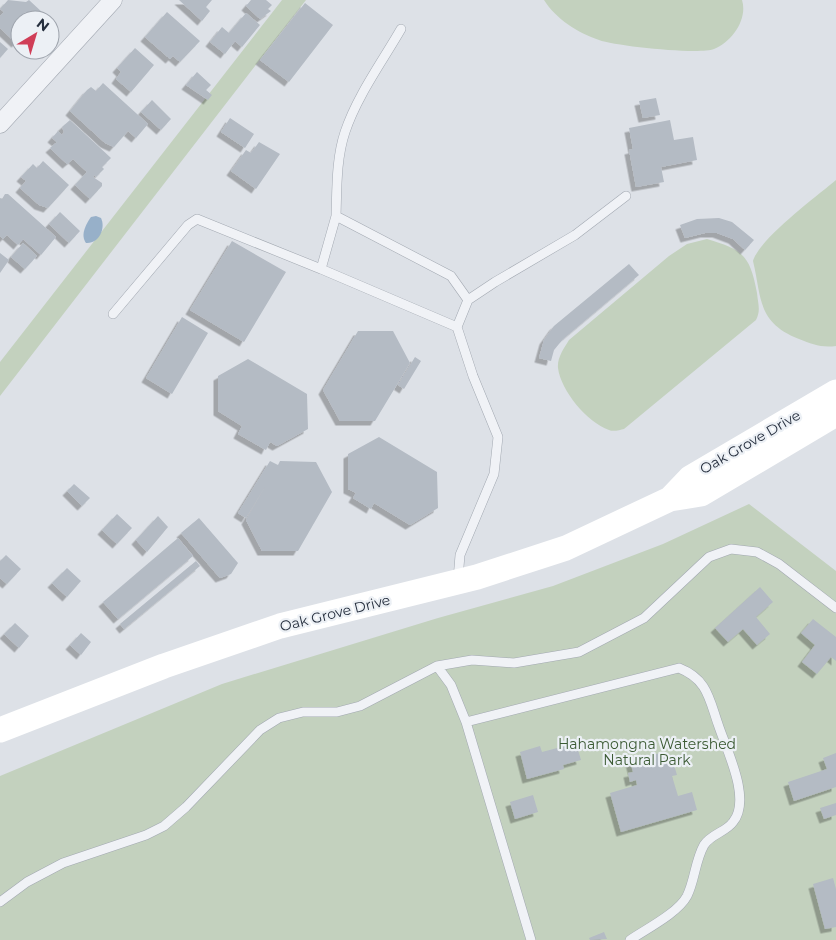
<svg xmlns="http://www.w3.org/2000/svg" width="836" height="940" viewBox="0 0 836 940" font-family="Montserrat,sans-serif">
  <defs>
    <filter id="shadow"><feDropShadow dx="-4.5" dy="4.5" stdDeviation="0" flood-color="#0004"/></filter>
  </defs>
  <rect width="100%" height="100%" fill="#dde1e7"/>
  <path fill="#c3d1be" d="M282 0H306L0 396V362Z
    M544 0H742C748 19 732 42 714 49 699 55 615 46 599 40 578 33 556 19 544 0Z
    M836 180V346C821 348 812 344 799 339 757 322 762 299 753 261 759 239 816 197 836 180Z
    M707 239C744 250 750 256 757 293 758 304 761 310 756 320L624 429C620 430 613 432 609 430 587 422 561 391 558 368 557 358 564 348 569 340L669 256 687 244Z
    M749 504 836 571V940H0V776L222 684 438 618 553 586 663 544Z"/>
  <path fill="#97b0c9" d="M96 216 101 218C106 228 99 244 86 243 80 235 86 224 91 217Z"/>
  <path fill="#b4bbc4" filter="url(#shadow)" d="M8 0 26 2 29 0 43 13 37 20H20V39L16 43 0 28V16L4 12 0 9Z
    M179 0H212L206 7 210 11 202 21Z
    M251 0H266L272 5 268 9 271 11 260 19 246 6Z
    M305 3 333 25 289 82 260 60Z
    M167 12 200 41 180 62 173 56 170 59 145 37Z
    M246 13 260 25 242 47 235 41 225 54 210 42 222 27 229 33Z
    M0 42 8 49 0 58Z
    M135 48 154 65 131 92 116 79 121 72 117 68Z
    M197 72 211 85 206 90 212 95 208 100 186 85Z
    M103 83 148 124 136 138 128 131 114 147 105 143 70 111 87 90 91 87 96 91Z
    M656 98 660 115 643 118 639 101Z
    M152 100 171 119 161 130 141 112Z
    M230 118 254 134 245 148 221 132Z
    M70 120 111 158 102 167 104 169 96 177 95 175 93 177 102 183V186L90 199 75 185 87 172 73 159 67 164 50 148 57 142 52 138 58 131 62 135 64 132 62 127Z
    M670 120 674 140 693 137 697 160 661 167 664 182 636 187 629 150 633 149 629 128Z
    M259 142 280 154 256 189 231 171 246 150 251 153Z
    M43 161 69 185 48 208 39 205 20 188 26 181 21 177 33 164 37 168Z
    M5 194H8L56 237 41 255 23 239 18 245 7 235 3 239 0 236V198L2 199Z
    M60 212 80 231 69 243 49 224Z
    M719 218 732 222 754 240 745 250 733 239 717 233H705L685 238 680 225 697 219Z
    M232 241 286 272 244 342 190 310Z
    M23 243 37 256 25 269 11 257Z
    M0 253 9 260 0 273Z
    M629 264 639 275 563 339 554 350 551 361 539 358 544 340 554 326Z
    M182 317 208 333 172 394 146 378Z
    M358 331H393L410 363 375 421H340L323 390Z
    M415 357 421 361 404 389 398 385Z
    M248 359 307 394 308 429 277 446 270 442 266 450 238 434 242 426 218 411V376Z
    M379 437 437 472 438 508 410 525 374 503 371 509 353 498 356 493 348 489V454Z
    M270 461 278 465 280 461 316 462 332 492 298 551H262L246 520 266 485 246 518 238 513Z
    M74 484 90 498 82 506 67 491Z
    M117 514 132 528 117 544 102 530Z
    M158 516 168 527 147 552 136 540Z
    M199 518 238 563 231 574 220 578 181 533Z
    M178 538 193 556 118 619 103 602Z
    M6 555 21 569 7 584 0 578V561Z
    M196 561 200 566 124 629 120 624Z
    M67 568 81 581 67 597 52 583Z
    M760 587 773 602 756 617 770 634 757 645 743 629 728 642 715 628Z
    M813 619 836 637V661L831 657 817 674 802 662 815 645 801 633Z
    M15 623 29 636 19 648 4 634Z
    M81 633 91 642 81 655 70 645Z
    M576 743 581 760 563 765 564 769 527 779 520 752 540 746 542 752Z
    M660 753 661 759 671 755 677 775 672 776 678 796 692 792 697 810 621 832 610 793 637 785 636 780 630 782 628 773 633 772 630 761Z
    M836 753V787L794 801 788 782 827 769 823 758Z
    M533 795 538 812 515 819 510 802Z
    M836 803V815L824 819 820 808Z
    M833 878 836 889V927L825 929 813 884Z
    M604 932 607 939 590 940 589 938Z"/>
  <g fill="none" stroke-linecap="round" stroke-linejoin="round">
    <g stroke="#a2a8b1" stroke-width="10">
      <path id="lane" d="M336 216C337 189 336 159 345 132 357 96 382 62 401 29
        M321 269 457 327
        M113 314 188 225 197 219 321 269 336 216 451 276 468 300
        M458 579 460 555 494 474 498 437 473 376 457 327 468 300 495 282 575 235 626 196
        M437 666 451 685 466 722 531 940
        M466 722 679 668C707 679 709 698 718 724 726 749 752 799 733 822 726 832 711 834 704 845 695 861 695 880 687 896 678 913 646 929 630 940
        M0 902 27 882 63 863 146 835 164 826 186 807 260 730 279 718 303 712H337L360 706 437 666 472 660 514 663 579 652 644 618 709 557 731 549 757 552 779 564 836 608"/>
    </g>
    <g stroke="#a2a8b1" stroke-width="19">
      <path id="street" d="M0 124 113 0"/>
    </g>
    <use href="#lane" stroke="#f0f2f6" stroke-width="9"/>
    <use href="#street" stroke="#f0f2f6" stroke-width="18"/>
    <path stroke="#fff" stroke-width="25" d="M670 499 690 478 836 392
      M0 730 164 666 280 626 477 577 566 548 670 499 701 494 836 414"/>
  </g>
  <g text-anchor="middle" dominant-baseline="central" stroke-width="4.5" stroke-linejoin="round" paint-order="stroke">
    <g font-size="14" fill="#262f3e" stroke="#ecf0f5">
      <text transform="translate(750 442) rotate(-30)">Oak Grove Drive</text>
      <text transform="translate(335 613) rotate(-14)">Oak Grove Drive</text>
    </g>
    <g font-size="14" fill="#3b5a33" stroke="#ecf0f5">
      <text x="647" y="744">Hahamongna Watershed<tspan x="647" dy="16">Natural Park</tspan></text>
    </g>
  </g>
  <g transform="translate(35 35) rotate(38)"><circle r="24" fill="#ecf0f5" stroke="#9da3ac"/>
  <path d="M0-4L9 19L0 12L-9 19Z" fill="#d03e57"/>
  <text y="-8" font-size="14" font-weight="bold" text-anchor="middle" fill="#262f3e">N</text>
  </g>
</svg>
